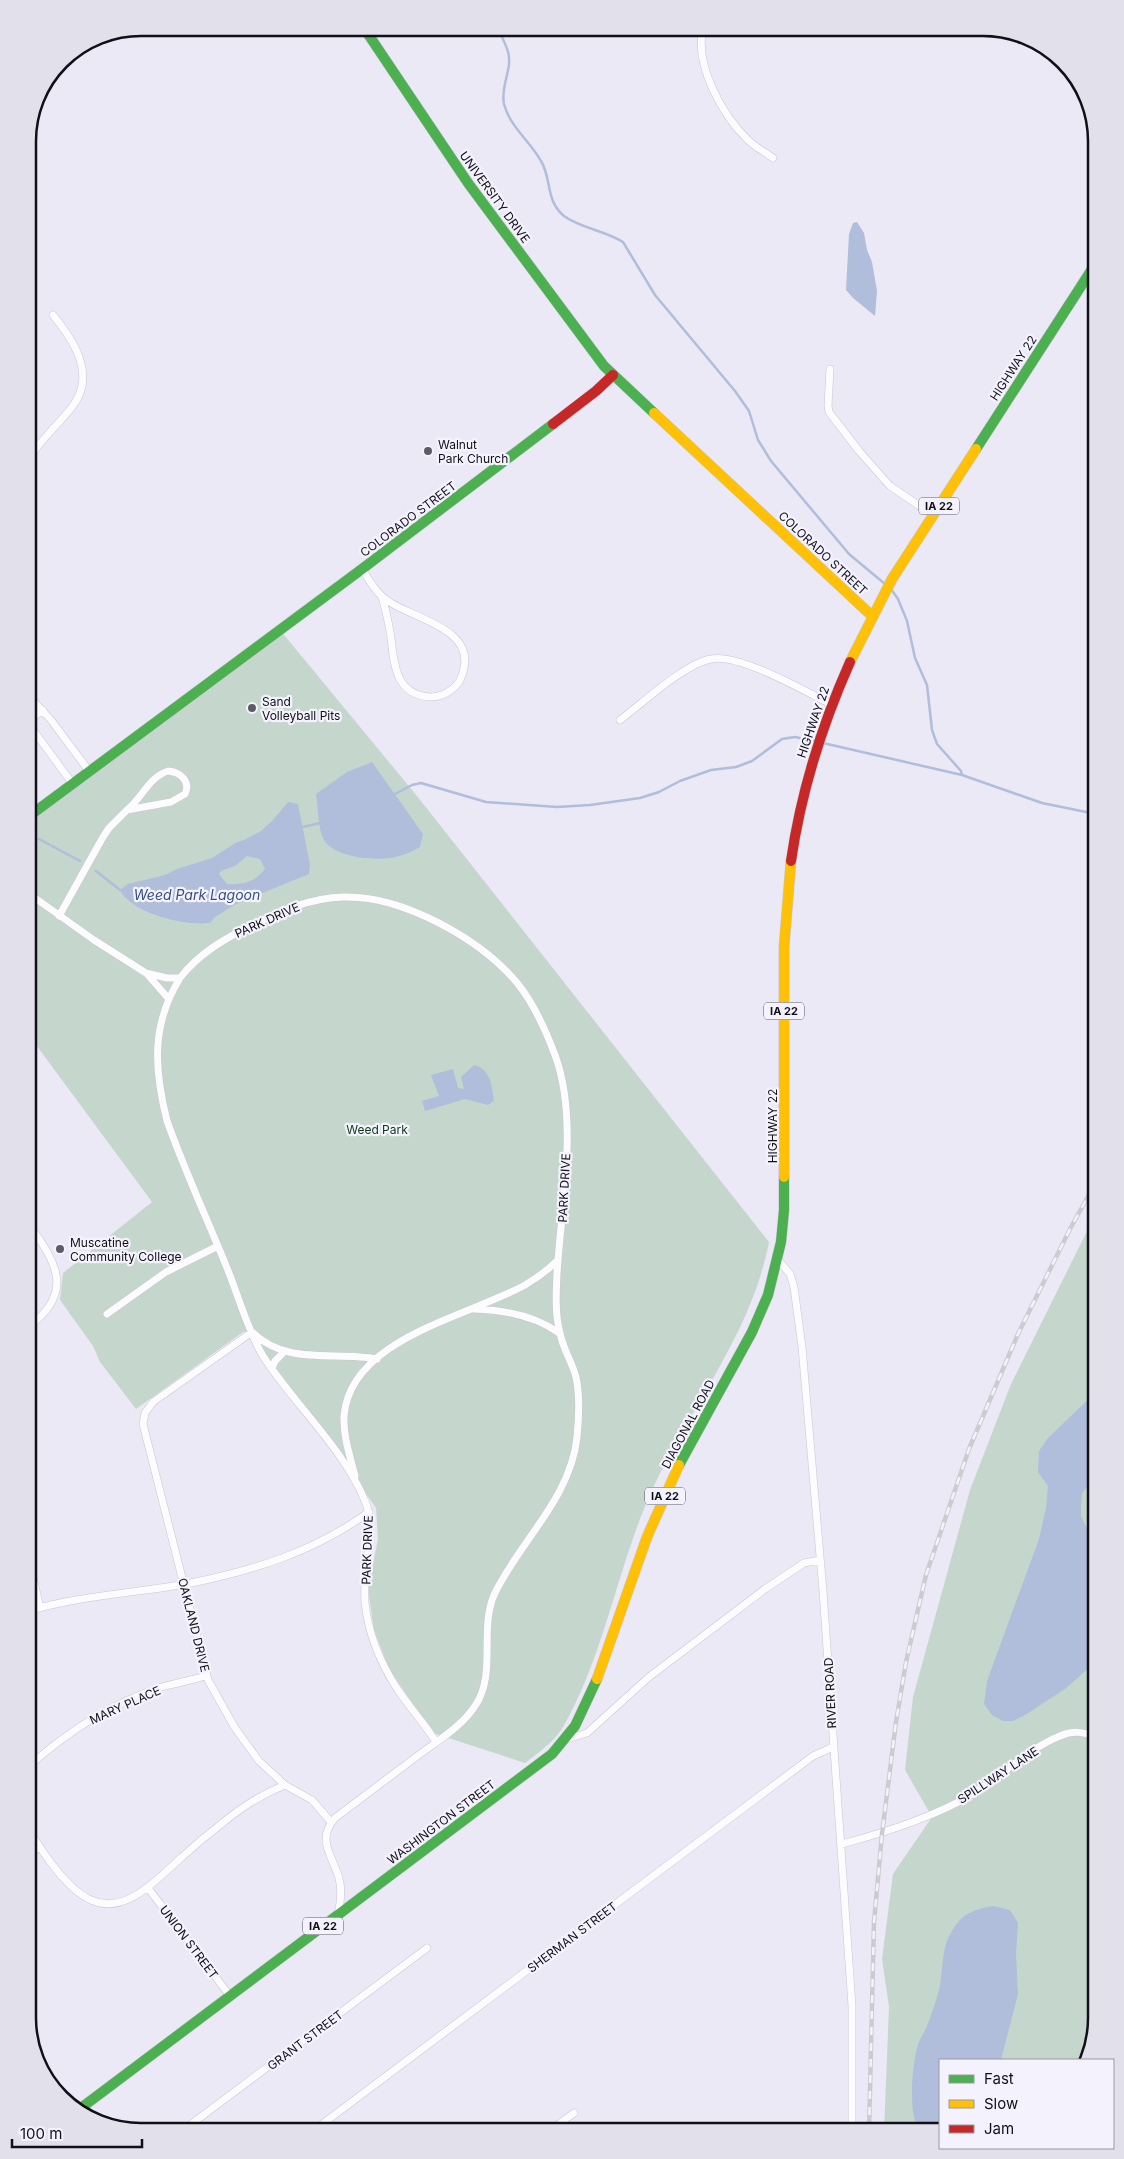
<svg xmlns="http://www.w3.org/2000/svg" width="1124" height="2159" viewBox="0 0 1124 2159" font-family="Inter,sans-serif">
  <rect width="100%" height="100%" fill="#ebe9f6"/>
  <path fill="#c5d7cd" d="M280 630 417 796 769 1242C751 1338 683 1415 646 1504 616 1576 602 1660 563 1727 555 1741 538 1753 525 1763L433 1733 389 1669 374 1630 368 1589 378 1539 376 1508 342 1459 275 1372 251 1330 243 1332 136 1409 100 1362 93 1346 60 1300 63 1273 152 1202 28 1034V817Z
    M1096 1213V2018L1084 2060H940V2131H884L889 2007 882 1959 893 1874 932 1817 905 1770 913 1697 970 1490 1011 1384Z"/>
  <path fill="#b0bddb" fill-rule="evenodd" d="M857 222 864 233 867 250 872 262 877 291 875 316 853 298 846 290 849 234 853 223Z
    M372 762 423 834 420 847C414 850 406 855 399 856 380 862 330 859 322 836 318 823 318 807 316 794L347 772Z
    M288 802 298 804 310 865 309 874 236 904 215 917 210 923C185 926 132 914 120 890L128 884 165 875 177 869 212 858 237 842 244 840 261 831 272 821ZM247 856 260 859 265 869C255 882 243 885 227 884L219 874 221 871 235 866Z
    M474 1065C491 1069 492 1087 494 1101L488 1105 465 1099 425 1111 422 1101 439 1096 431 1075 453 1069 458 1088 464 1089 461 1077Z
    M1096 1392V1473L1082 1494 1081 1508V1516L1096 1547V1649L1091 1666 1065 1689 1025 1715 1013 1721H1003L992 1715 984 1704 987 1681 1039 1539 1046 1508 1048 1486 1038 1472 1039 1451 1048 1438Z
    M993 1906 1010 1910 1018 1923 1016 1955 1018 1994 1001 2060H940V2131H919C908 2114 912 2067 917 2048 919 2039 925 2032 928 2023 932 2013 936 2001 939 1990 945 1963 939 1945 959 1921 968 1911 981 1908 993 1906Z"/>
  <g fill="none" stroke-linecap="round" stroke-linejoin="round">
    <path stroke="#b0bddb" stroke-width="2.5" d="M497 28C501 35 506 44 508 52 513 69 500 86 504 104 510 127 530 141 541 161 552 179 545 200 564 216 580 228 606 231 623 242L655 295 735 391 749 411 758 440 771 461 849 554 885 584
      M891 589 898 599 907 621 915 658 927 685 932 730 937 744 961 771 962 775
      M823 743 962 775 1042 803 1096 814
      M395 794 412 785 421 783 486 802 557 807 590 805 640 798 659 792 680 781 711 770 736 767 752 761 782 739 795 737 815 741
      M303 827 320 823
      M39 839 80 861
      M96 871 120 890"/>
    <g stroke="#c8c6d1" stroke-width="8">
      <path id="street" d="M703 28C694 64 722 115 748 140 755 147 765 152 773 158
        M981 28H982
        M830 369 828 406 829 412 859 451 890 486 933 515
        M28 460C40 440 57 426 72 407 97 375 74 341 53 315
        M362 569C369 580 377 594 388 601 412 618 473 628 464 668 463 673 462 677 459 682 452 691 442 697 430 697 396 695 394 665 391 638 389 624 386 611 382 597
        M28 695 51 720 89 771
        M620 720C643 703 684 664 711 659 739 653 804 691 831 704
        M28 721 43 710
        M28 723 72 783
        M168 771C180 772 191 781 185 794L171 802 127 810C142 798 149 777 168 771Z
        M28 893 94 940 146 973 167 978H180C199 953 227 937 255 924 283 910 311 898 343 897 402 895 481 939 518 984 534 1004 546 1031 555 1055 579 1120 561 1206 557 1274 556 1293 555 1315 560 1333 563 1349 572 1362 576 1377 580 1396 579 1418 577 1437 571 1498 519 1542 494 1595 479 1630 497 1674 475 1706 462 1726 439 1740 420 1754 392 1775 363 1797 335 1818 314 1842 336 1859 340 1883 342 1894 340 1905 338 1915
        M59 916 103 837 109 828 127 810
        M147 974 168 998
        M180 978C151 1025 154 1069 167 1121 185 1171 207 1219 227 1268 239 1297 247 1329 263 1356 293 1403 345 1450 365 1501 377 1528 362 1571 365 1602 368 1633 381 1664 398 1690 410 1708 425 1724 436 1742
        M778 1260 790 1274 794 1287 802 1347 823 1591 852 2006V2131
        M474 1309C504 1310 534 1315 559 1333
        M107 1314 166 1272 218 1246
        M28 1327C75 1293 57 1263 28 1223
        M272 1368 275 1361 285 1351
        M355 1476C350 1456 343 1436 344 1416 350 1338 470 1316 525 1285 537 1278 548 1270 558 1260
        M28 1555 40 1608
        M28 1611C79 1596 133 1593 186 1584 252 1571 314 1552 369 1512
        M567 1739 587 1733 649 1677 765 1589 804 1563 820 1560
        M28 1767C67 1732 111 1703 162 1687 176 1683 192 1680 206 1676
        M331 1822 312 1800 285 1785 259 1761 235 1728 208 1680 143 1424 145 1413 153 1402 252 1332C286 1366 335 1351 377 1359
        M28 1829C42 1851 66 1889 91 1900 126 1916 158 1878 182 1857 194 1846 207 1835 220 1825 239 1809 262 1794 285 1785
        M842 1844C883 1833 934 1817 971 1795 999 1778 1029 1748 1060 1736 1073 1730 1084 1732 1096 1737
        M28 1855 39 1847
        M148 1888 230 1996
        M182 2131 427 1948
        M313 2131 813 1756 833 1747
        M549 2131 574 2113"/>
    </g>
    <g stroke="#c8c6d1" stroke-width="11">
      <path id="fast" d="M364 28 468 183 604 366 654 413
        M976 449 1096 263
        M28 817 362 569 553 424
        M679 1465 752 1332 768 1295 781 1242 784 1210V1177
        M77 2111 552 1754 575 1726 597 1679"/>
    </g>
    <g stroke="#c8c6d1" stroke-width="11">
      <path id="slow" d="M654 413 871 615
        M850 662 892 579 976 449
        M784 1177V947L791 861
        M597 1679 647 1537 679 1465"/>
    </g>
    <g stroke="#c8c6d1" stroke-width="11">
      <path id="jam" d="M553 424 596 391 613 375
        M791 861C801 792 822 725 850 662"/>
    </g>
    <use href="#street" stroke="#fcfcfe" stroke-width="7"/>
    <use href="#fast" stroke="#4caf50" stroke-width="10"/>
    <use href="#slow" stroke="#ffc107" stroke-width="10"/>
    <use href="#jam" stroke="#c62828" stroke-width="10"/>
    <g stroke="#ccccd0" stroke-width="4.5">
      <path id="rail" d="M869 2131 874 1922 882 1834 896 1722 906 1662 926 1575 969 1449 1018 1334 1070 1229 1096 1182"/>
    </g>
    <use href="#rail" stroke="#f4f3fd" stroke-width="2.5" stroke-dasharray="8" stroke-linecap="butt"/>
  </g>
  <g fill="#5d5c66" stroke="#f4f3fd" stroke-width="2">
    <circle cx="428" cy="451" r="5"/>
    <circle cx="252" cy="708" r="5"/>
    <circle cx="60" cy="1249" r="5"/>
  </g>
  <g text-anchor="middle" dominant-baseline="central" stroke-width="4.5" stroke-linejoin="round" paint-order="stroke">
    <g fill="#f4f3fd" stroke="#55545d" stroke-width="1">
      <rect x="919" y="497.5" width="40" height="17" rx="4"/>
      <rect x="764" y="1002.5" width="40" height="17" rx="4"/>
      <rect x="645" y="1487.5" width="40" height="17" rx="4"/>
      <rect x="303" y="1917.5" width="40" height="17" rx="4"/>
    </g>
    <g font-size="11" font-weight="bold" fill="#111018">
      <text x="939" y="506">IA 22</text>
      <text x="784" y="1011">IA 22</text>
      <text x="665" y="1496">IA 22</text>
      <text x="323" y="1926">IA 22</text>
    </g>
    <g font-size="12" fill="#111018" stroke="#f4f3fd">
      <text transform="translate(495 197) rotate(54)">UNIVERSITY DRIVE</text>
      <text transform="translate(1013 368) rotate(-57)">HIGHWAY 22</text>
      <text transform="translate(408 519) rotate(-37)">COLORADO STREET</text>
      <text transform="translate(823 553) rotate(43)">COLORADO STREET</text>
      <text transform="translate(813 722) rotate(-71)">HIGHWAY 22</text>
      <text transform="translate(267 920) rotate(-24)">PARK DRIVE</text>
      <text transform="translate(772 1126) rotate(-90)">HIGHWAY 22</text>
      <text transform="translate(564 1188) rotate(-87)">PARK DRIVE</text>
      <text transform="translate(688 1424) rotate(-62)">DIAGONAL ROAD</text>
      <text transform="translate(367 1550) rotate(-88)">PARK DRIVE</text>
      <text transform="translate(194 1625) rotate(76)">OAKLAND DRIVE</text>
      <text transform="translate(830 1693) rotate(-93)">RIVER ROAD</text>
      <text transform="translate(125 1705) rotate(-24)">MARY PLACE</text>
      <text transform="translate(998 1775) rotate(-33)">SPILLWAY LANE</text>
      <text transform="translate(441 1822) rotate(-37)">WASHINGTON STREET</text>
      <text transform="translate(572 1937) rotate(-37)">SHERMAN STREET</text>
      <text transform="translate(189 1942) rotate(53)">UNION STREET</text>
      <text transform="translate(305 2040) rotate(-37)">GRANT STREET</text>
    </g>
    <g font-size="12" fill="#111018" stroke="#f4f3fd" text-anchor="start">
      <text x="438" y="444">Walnut<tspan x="438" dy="14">Park Church</tspan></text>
      <text x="262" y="701">Sand<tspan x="262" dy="14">Volleyball Pits</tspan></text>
      <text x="70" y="1242">Muscatine<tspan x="70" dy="14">Community College</tspan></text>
    </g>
    <g font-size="12" fill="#0c381a" stroke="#f4f3fd">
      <text x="377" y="1129">Weed Park</text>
    </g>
    <g font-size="14" font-style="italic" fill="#374e81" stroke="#f4f3fd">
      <text x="197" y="894">Weed Park Lagoon</text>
    </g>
  </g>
  <path d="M0 0H1124V2159H0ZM141 36H983A105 105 0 0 1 1088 141V2018A105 105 0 0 1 983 2123H141A105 105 0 0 1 36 2018V141A105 105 0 0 1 141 36Z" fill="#e2e1eb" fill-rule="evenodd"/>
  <path fill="none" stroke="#111018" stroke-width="2.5" d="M141 36H983A105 105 0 0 1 1088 141V2018A105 105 0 0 1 983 2123H141A105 105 0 0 1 36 2018V141A105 105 0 0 1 141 36Z"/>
  <rect x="939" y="2059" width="175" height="90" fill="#f4f3fd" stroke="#9998a1"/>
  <rect x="949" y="2075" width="25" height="8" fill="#4caf50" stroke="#9998a1"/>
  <text x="984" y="2084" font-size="15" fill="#111018">Fast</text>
  <rect x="949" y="2100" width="25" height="8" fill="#ffc107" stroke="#9998a1"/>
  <text x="984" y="2109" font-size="15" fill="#111018">Slow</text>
  <rect x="949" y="2125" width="25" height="8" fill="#c62828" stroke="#9998a1"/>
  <text x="984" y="2134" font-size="15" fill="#111018">Jam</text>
  <path d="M12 2139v8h130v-8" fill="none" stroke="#111018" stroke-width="2.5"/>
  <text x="20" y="2139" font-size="15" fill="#111018" stroke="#f4f3fd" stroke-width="4" paint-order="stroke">100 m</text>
</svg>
